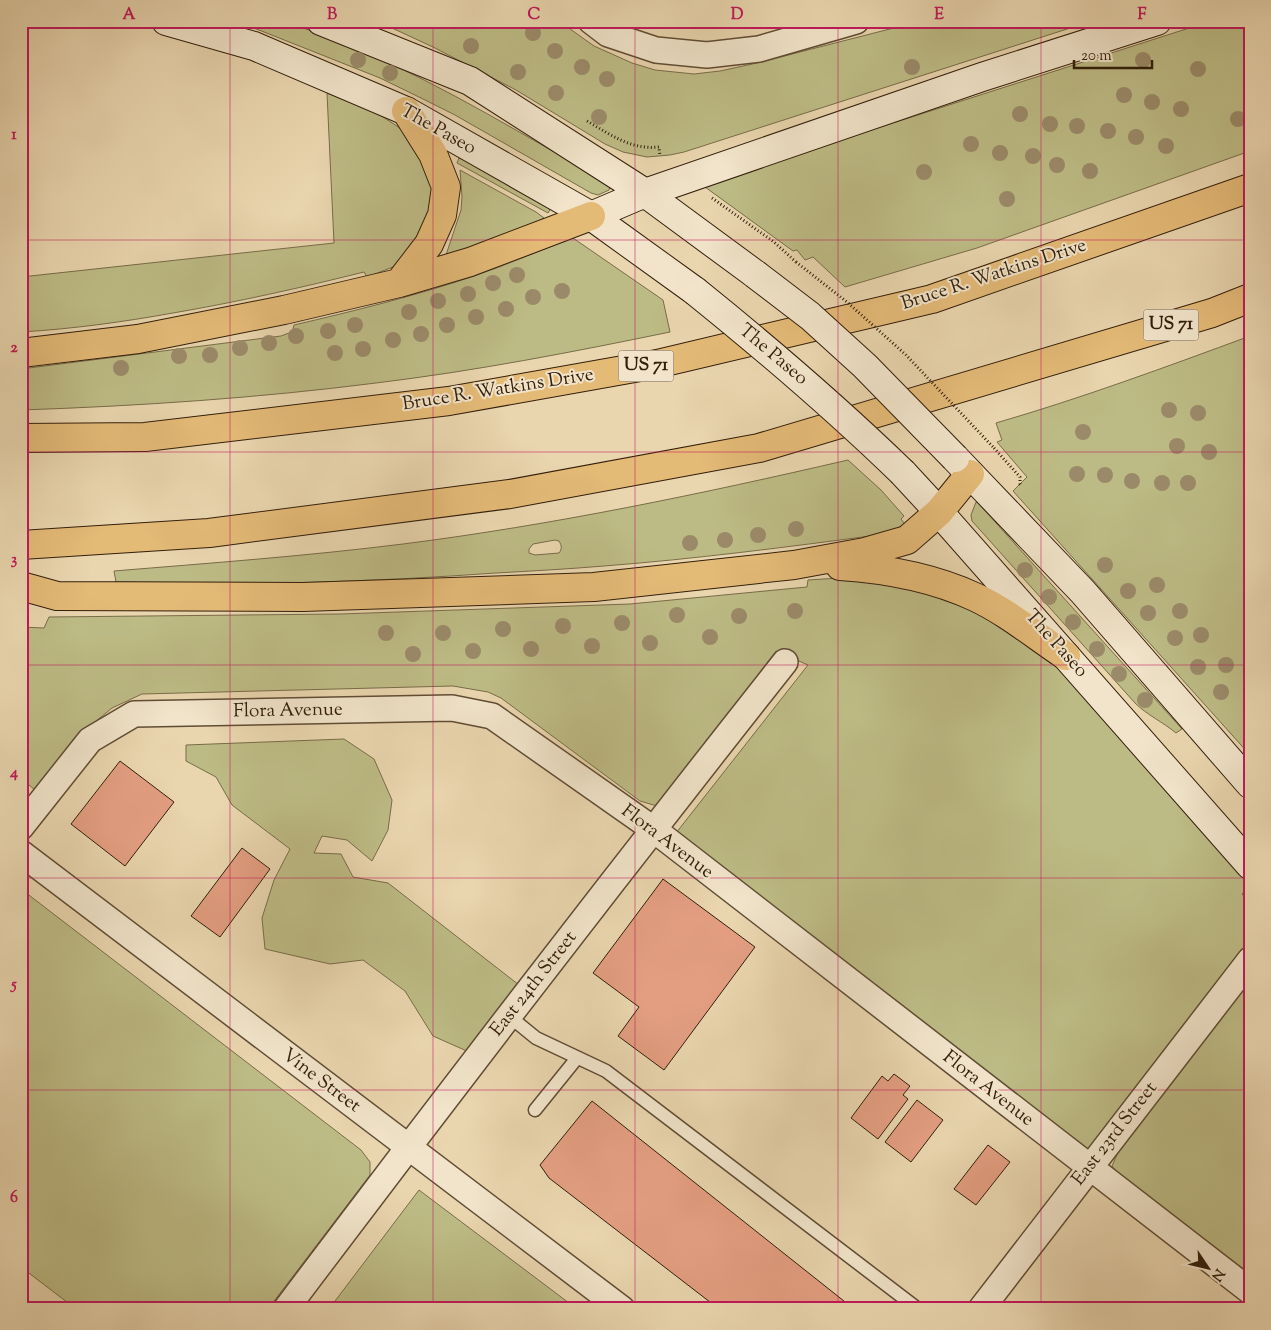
<svg xmlns="http://www.w3.org/2000/svg" width="1271" height="1330" viewBox="0 0 1271 1330" font-family="'Sorts Mill Goudy',serif">
  <rect width="100%" height="100%" fill="#e9d5ae"/>
  <filter id="stains"><feTurbulence type="fractalNoise" baseFrequency=".004" numOctaves="4"/><feColorMatrix values="0 0 0 0 .2 0 0 0 0 .09 0 0 0 0 .02 0 0 0 .5 -.17"/></filter>
  <radialGradient id="worn" r=".72"><stop offset=".6" stop-color="#630" stop-opacity="0"/><stop offset="1" stop-color="#630" stop-opacity=".3"/></radialGradient>
  <path fill="#bdbb85" stroke="#786c48" fill-rule="evenodd" d="M256 21C295 21 327 36 362 51 447 87 526 137 607 182L610 187 609 190 598 195 591 193 455 115 421 98 380 78 254 28Z
    M377 21H559L594 46 632 63 655 70 694 74 720 71 757 63 921 21H1092L684 152 670 155 647 157 623 152 605 144 516 90 433 47Z
    M1211 21H1250V151L977 248 845 287 813 257 805 260 797 250 793 251 705 187 715 180Z
    M327 93 377 113 406 132 415 141 434 194 430 221 403 260 393 267 367 277 364 272C300 288 237 302 173 313 123 322 72 329 21 332V277L334 243Z
    M459 158 487 169 551 208 548 213 457 163Z
    M460 170 536 212 544 218 509 237 446 255 461 210 462 197Z
    M573 238 663 300 670 332C573 352 475 371 376 383 258 398 140 406 21 410V369L281 336 289 333 293 329 294 325C354 311 415 296 474 276 507 265 540 250 573 238Z
    M1250 336V755L1013 491 1027 477 997 442 1002 440 996 423C1082 398 1166 367 1250 336Z
    M848 460 881 490 904 516 901 519 905 524 894 530 878 535C787 547 695 559 604 566 568 569 532 571 496 573 370 582 243 586 116 582L114 571C211 563 307 556 403 544 553 525 701 494 848 460ZM555 540 559 541C562 546 562 549 559 553L535 555 529 553V549L533 544Z
    M976 502 978 503 1182 729 1176 733C1163 722 1147 715 1135 703L972 521 971 515Z
    M839 578 873 579 971 605 1053 661 1250 884V886L1242 894C1253 906 1250 924 1250 940L1086 1153 676 833 808 665 776 651 662 802 657 806 640 801 501 698 488 692 453 686 142 694 112 708 84 731 36 791 28 784 21 785V627L44 628 49 617 340 614 630 604 807 587 808 580Z
    M344 739 374 759 392 800 388 830 372 861 347 840 322 836 314 853 341 854 353 877 388 883 528 992 478 1056 433 1036 405 991 363 960 330 964 265 949 262 918 274 880 290 849 232 805 216 777 186 761V745Z
    M21 889 361 1150 370 1162V1175L268 1309H76L21 1267Z
    M1250 980V1277L1123 1180 1112 1166 1119 1150Z
    M419 1190 577 1309H329Z"/>
  <path fill="#e39e81" stroke="#321e0b" d="M120 761 174 802 125 866 71 824Z
    M242 848 270 869 220 937 191 916Z
    M663 879 755 947 664 1070 618 1036 639 1007 593 973Z
    M894 1074 910 1086 903 1095 908 1099 878 1139 851 1118 882 1076 888 1081Z
    M917 1100 943 1120 911 1162 885 1142Z
    M592 1101 854 1309H719L549 1178 540 1165Z
    M988 1145 1010 1162 976 1205 954 1189Z"/>
  <g fill="none" stroke-linecap="round" stroke-linejoin="round">
    <g stroke="#604c34" stroke-width="15">
      <path id="lane" d="M509 1016 536 1038 606 1071 918 1309
        M535 1110 577 1058"/>
    </g>
    <g stroke="#604c34" stroke-width="28">
      <path id="street" d="M591 21 608 34 656 50 707 55 759 49 856 21
        M21 827 90 740 134 714 452 708 492 716 653 829 1250 1291
        M21 853 622 1309
        M286 1309C450 1091 616 876 785 662
        M981 1309 1250 960"/>
    </g>
    <g stroke="#321e0b" stroke-width="30">
      <path id="secondary" d="M166 21 254 46 406 111 591 216 695 291
        M321 21 470 81 645 193 755 274
        M591 216 645 193 982 77 1157 21
        M955 458 1083 592 1250 784
        M903 473 939 512 1250 865"/>
    </g>
    <g stroke="#321e0b" stroke-width="30">
      <path id="highway" d="M399 283 429 244 442 215 446 187 433 154 406 111
        M21 353 138 339 284 310 399 283 470 262 591 216
        M21 438 145 437 449 401 657 364 932 299 1250 188
        M21 545 209 533 510 494 759 448 1212 313 1250 298
        M840 566C887 569 932 577 975 597 1007 612 1036 636 1066 656
        M21 586 57 596 303 597 594 587 794 565 865 552 907 540 939 512 970 474"/>
    </g>
    <path stroke="#321e0b" stroke-width="3" stroke-dasharray="1 2.5" stroke-linecap="butt" d="M402 21 412 26
      M587 121C611 135 631 150 659 147L660 156
      M712 198 774 242 796 262
      M994 448 1020 477V484L1022 486"/>
    <use href="#lane" stroke="#f1e4ca" stroke-width="12"/>
    <use href="#street" stroke="#f1e4ca" stroke-width="25"/>
    <use href="#secondary" stroke="#f1e4ca" stroke-width="28"/>
    <use href="#highway" stroke="#e4ba77" stroke-width="28"/>
    <g stroke="#321e0b" stroke-width="30" stroke-linecap="butt">
      <path id="secondary-bridge" d="M755 274 810 316 865 366 955 458
        M695 291C767 349 837 409 903 473"/>
    </g>
    <path stroke="#321e0b" stroke-width="3" stroke-dasharray="1 2.5" stroke-linecap="butt" d="M796 262 847 302 906 355 994 448"/>
    <use href="#secondary-bridge" stroke="#f1e4ca" stroke-width="28"/>
  </g>
  <g fill="#9b8a69">
    <circle cx="533" cy="33" r="8"/>
    <circle cx="471" cy="46" r="8"/>
    <circle cx="555" cy="51" r="8"/>
    <circle cx="358" cy="60" r="8"/>
    <circle cx="1143" cy="60" r="8"/>
    <circle cx="582" cy="67" r="8"/>
    <circle cx="912" cy="67" r="8"/>
    <circle cx="1198" cy="69" r="8"/>
    <circle cx="518" cy="72" r="8"/>
    <circle cx="390" cy="73" r="8"/>
    <circle cx="607" cy="79" r="8"/>
    <circle cx="556" cy="93" r="8"/>
    <circle cx="1124" cy="95" r="8"/>
    <circle cx="1152" cy="102" r="8"/>
    <circle cx="1181" cy="109" r="8"/>
    <circle cx="1020" cy="114" r="8"/>
    <circle cx="599" cy="117" r="8"/>
    <circle cx="1238" cy="119" r="8"/>
    <circle cx="1050" cy="124" r="8"/>
    <circle cx="1077" cy="126" r="8"/>
    <circle cx="1108" cy="131" r="8"/>
    <circle cx="1136" cy="137" r="8"/>
    <circle cx="971" cy="144" r="8"/>
    <circle cx="1166" cy="146" r="8"/>
    <circle cx="1000" cy="153" r="8"/>
    <circle cx="1033" cy="156" r="8"/>
    <circle cx="1057" cy="165" r="8"/>
    <circle cx="1090" cy="171" r="8"/>
    <circle cx="924" cy="172" r="8"/>
    <circle cx="1007" cy="199" r="8"/>
    <circle cx="517" cy="275" r="8"/>
    <circle cx="493" cy="283" r="8"/>
    <circle cx="562" cy="291" r="8"/>
    <circle cx="468" cy="294" r="8"/>
    <circle cx="533" cy="297" r="8"/>
    <circle cx="438" cy="301" r="8"/>
    <circle cx="506" cy="309" r="8"/>
    <circle cx="409" cy="312" r="8"/>
    <circle cx="476" cy="317" r="8"/>
    <circle cx="355" cy="325" r="8"/>
    <circle cx="447" cy="325" r="8"/>
    <circle cx="328" cy="331" r="8"/>
    <circle cx="421" cy="334" r="8"/>
    <circle cx="296" cy="336" r="8"/>
    <circle cx="393" cy="340" r="8"/>
    <circle cx="269" cy="343" r="8"/>
    <circle cx="240" cy="348" r="8"/>
    <circle cx="363" cy="349" r="8"/>
    <circle cx="335" cy="353" r="8"/>
    <circle cx="210" cy="355" r="8"/>
    <circle cx="179" cy="356" r="8"/>
    <circle cx="121" cy="368" r="8"/>
    <circle cx="1169" cy="410" r="8"/>
    <circle cx="1198" cy="413" r="8"/>
    <circle cx="1083" cy="432" r="8"/>
    <circle cx="1177" cy="446" r="8"/>
    <circle cx="1209" cy="452" r="8"/>
    <circle cx="1077" cy="474" r="8"/>
    <circle cx="1105" cy="475" r="8"/>
    <circle cx="1132" cy="481" r="8"/>
    <circle cx="1162" cy="483" r="8"/>
    <circle cx="1188" cy="483" r="8"/>
    <circle cx="796" cy="529" r="8"/>
    <circle cx="758" cy="535" r="8"/>
    <circle cx="725" cy="540" r="8"/>
    <circle cx="690" cy="543" r="8"/>
    <circle cx="1105" cy="565" r="8"/>
    <circle cx="1025" cy="570" r="8"/>
    <circle cx="1157" cy="585" r="8"/>
    <circle cx="1128" cy="591" r="8"/>
    <circle cx="1049" cy="597" r="8"/>
    <circle cx="795" cy="611" r="8"/>
    <circle cx="1180" cy="611" r="8"/>
    <circle cx="1148" cy="613" r="8"/>
    <circle cx="677" cy="615" r="8"/>
    <circle cx="739" cy="616" r="8"/>
    <circle cx="1073" cy="622" r="8"/>
    <circle cx="622" cy="623" r="8"/>
    <circle cx="563" cy="626" r="8"/>
    <circle cx="503" cy="629" r="8"/>
    <circle cx="386" cy="633" r="8"/>
    <circle cx="443" cy="633" r="8"/>
    <circle cx="1201" cy="635" r="8"/>
    <circle cx="710" cy="637" r="8"/>
    <circle cx="1175" cy="638" r="8"/>
    <circle cx="650" cy="643" r="8"/>
    <circle cx="592" cy="646" r="8"/>
    <circle cx="531" cy="649" r="8"/>
    <circle cx="1097" cy="649" r="8"/>
    <circle cx="473" cy="651" r="8"/>
    <circle cx="413" cy="654" r="8"/>
    <circle cx="1226" cy="665" r="8"/>
    <circle cx="1198" cy="667" r="8"/>
    <circle cx="1119" cy="674" r="8"/>
    <circle cx="1221" cy="692" r="8"/>
    <circle cx="1145" cy="700" r="8"/>
  </g>
  <path fill="none" stroke="#c2185b" stroke-width="1" stroke-opacity="0.55" d="M230 21V1309M433 21V1309M635 21V1309M838 21V1309M1041 21V1309M21 240H1250M21 452H1250M21 665H1250M21 878H1250M21 1090H1250"/>
  <g text-anchor="middle" dominant-baseline="central" stroke-width="4" stroke-linejoin="round" paint-order="stroke">
    <g fill="#f1e4ca" stroke="#6b5944" stroke-width="1">
      <rect x="1143.5" y="309.5" width="55" height="31" rx="4"/>
      <rect x="618.5" y="350.5" width="55" height="31" rx="4"/>
    </g>
    <g font-size="18" font-weight="bold" fill="#321e0b">
      <text x="1171" y="325">US 71</text>
      <text x="646" y="366">US 71</text>
    </g>
    <g font-size="19" fill="#321e0b" stroke="#f1e4ca">
      <text transform="translate(438 130) rotate(29)">The Paseo</text>
      <text transform="translate(994 275) rotate(-18)">Bruce R. Watkins Drive</text>
      <text transform="translate(773 355) rotate(40)">The Paseo</text>
      <text transform="translate(498 390) rotate(-9)">Bruce R. Watkins Drive</text>
      <text transform="translate(1056 644) rotate(48)">The Paseo</text>
      <text transform="translate(288 711) rotate(-1)">Flora Avenue</text>
      <text transform="translate(667 842) rotate(37)">Flora Avenue</text>
      <text transform="translate(534 984) rotate(-52)">East 24th Street</text>
      <text transform="translate(321 1081) rotate(37)">Vine Street</text>
      <text transform="translate(988 1089) rotate(38)">Flora Avenue</text>
      <text transform="translate(1115 1134) rotate(-52)">East 23rd Street</text>
    </g>
  </g>
  <rect width="1271" height="1330" fill="none" stroke="#e9d5ae" stroke-width="55"/>
  <g transform="translate(1208 1268) rotate(125)" stroke="#f1e4ca" stroke-width="4" paint-order="stroke">
  <path d="M0-4L9 19L0 12L-9 19Z" fill="#321e0b"/>
  <text y="-8" font-size="14" font-weight="bold" text-anchor="middle" fill="#321e0b">N</text>
  </g>
  <path d="M1074 60v8h78v-8" fill="none" stroke="#321e0b" stroke-width="2.5"/>
  <text x="1081" y="60" font-size="15" fill="#321e0b" stroke="#f1e4ca" stroke-width="4" paint-order="stroke">20 m</text>
  <rect x="28" y="28" width="1216" height="1274" fill="none" stroke="#c2185b" stroke-width="2"/>
  <g font-size="16" text-anchor="middle" font-weight="bold" fill="#c2185b">
    <text x="129" y="19">A</text>
    <text x="332" y="19">B</text>
    <text x="534" y="19">C</text>
    <text x="737" y="19">D</text>
    <text x="939" y="19">E</text>
    <text x="1142" y="19">F</text>
    <text x="14" y="139">1</text>
    <text x="14" y="352">2</text>
    <text x="14" y="564">3</text>
    <text x="14" y="777">4</text>
    <text x="14" y="989">5</text>
    <text x="14" y="1202">6</text>
  </g>
  <rect width="100%" height="100%" filter="url(#stains)"/>
  <rect width="100%" height="100%" fill="url(#worn)"/>
</svg>
